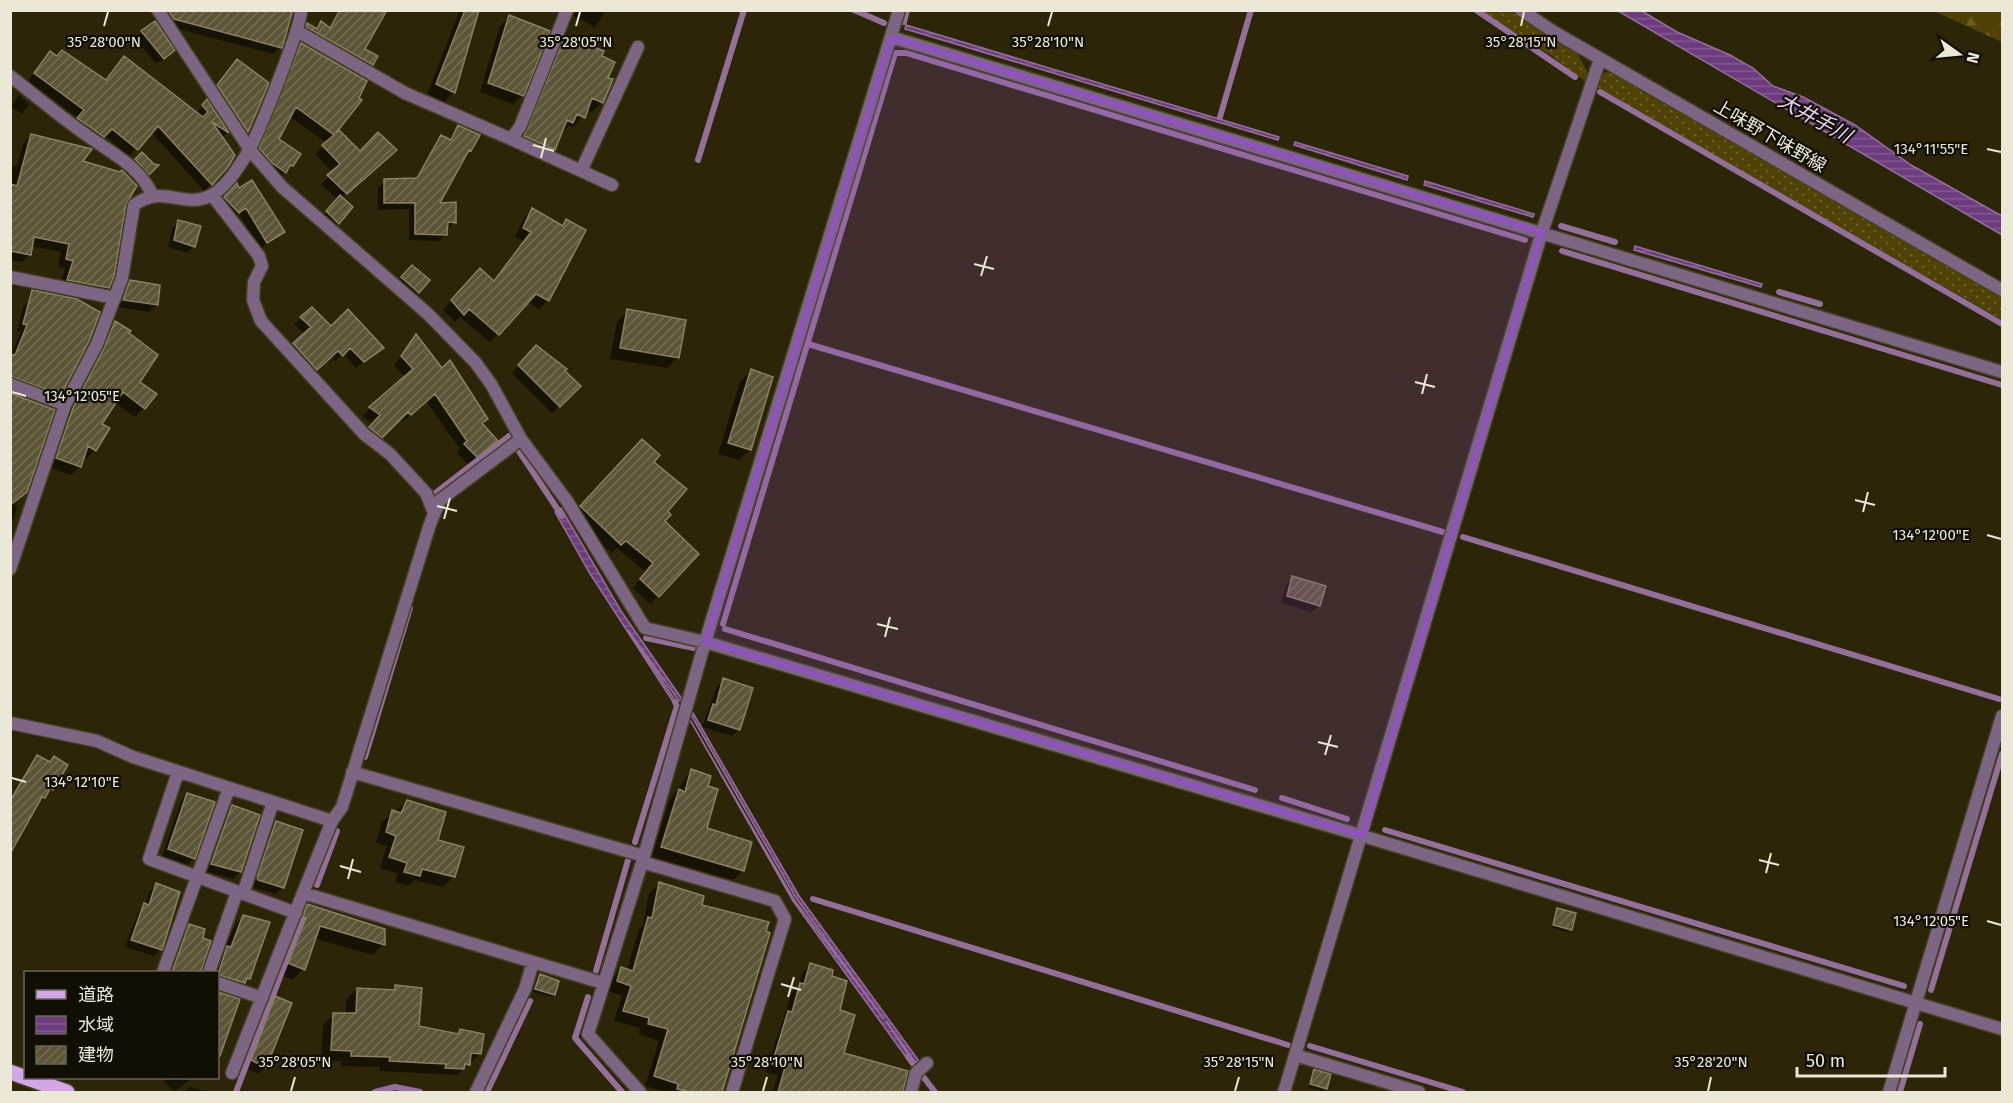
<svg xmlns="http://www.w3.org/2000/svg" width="2013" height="1103" viewBox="0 0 2013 1103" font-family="'Fira Sans','Noto Sans JP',sans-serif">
  <defs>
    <pattern id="grass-dots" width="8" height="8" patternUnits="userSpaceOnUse" patternTransform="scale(1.5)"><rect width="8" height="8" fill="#504204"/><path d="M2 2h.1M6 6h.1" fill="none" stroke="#695d28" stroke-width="1.8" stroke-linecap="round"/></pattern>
    <pattern id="forest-firs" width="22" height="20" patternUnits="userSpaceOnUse" patternTransform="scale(1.5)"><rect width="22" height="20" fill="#504204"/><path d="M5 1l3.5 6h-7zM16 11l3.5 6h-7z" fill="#695d28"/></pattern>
    <pattern id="water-rules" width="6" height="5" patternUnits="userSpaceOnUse" patternTransform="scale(1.5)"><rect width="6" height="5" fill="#6d3c7e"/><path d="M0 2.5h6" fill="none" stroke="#825890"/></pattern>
    <pattern id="building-hatch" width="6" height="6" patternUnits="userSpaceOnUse" patternTransform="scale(1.5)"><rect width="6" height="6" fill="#5d5538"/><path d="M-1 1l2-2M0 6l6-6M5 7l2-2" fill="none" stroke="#746d54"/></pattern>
  </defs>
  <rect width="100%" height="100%" fill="#2c2508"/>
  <path fill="url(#grass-dots)" d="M1482 11H1511L1578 54 1587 72 1586 82 1553 57Z
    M1607 72 1616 73 2002 295V320L1593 85 1599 75Z"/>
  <path fill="url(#forest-firs)" d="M1932 11H2002V42L1938 13Z"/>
  <path fill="url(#water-rules)" stroke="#937099" stroke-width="1.5" d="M1618 11H1642L1677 32 1730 55 1753 68 1773 86 1803 97 1855 125 1911 165 2002 216V235Z
    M906 25 1279 137 1278 140 905 29Z
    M1295 142 1408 176 1407 180 1294 145Z
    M1425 181 1534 214 1533 217 1424 185Z
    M1635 246 1762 284 1761 287 1634 250Z
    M561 508 621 611 682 699 679 701 628 630 679 706 677 708 589 572 555 512Z
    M693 713 799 896 919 1061 915 1062 886 1021 914 1063 911 1064 793 901 690 720 795 901 884 1019 796 898 691 715Z"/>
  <path fill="#0007" d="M162 10H286L280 47 273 54 179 29Z
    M339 10H362L363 50 372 64 367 70 302 30 307 25 316 28 321 23 329 28Z
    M460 10H478L454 92 444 102 427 94Z
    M569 10H606L595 27 568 13Z
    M509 17 522 95 513 104 480 92 500 26Z
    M155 23 166 57 156 64 135 38Z
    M566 38 600 57 606 79 602 102 592 112 586 110 574 127 569 125 543 159 514 146 555 49Z
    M301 45 360 100 330 138 360 153 387 158 341 198 351 207 335 226 324 215 338 200 321 184 333 173 315 154 327 143 289 116 277 140 299 154 285 172 277 180 252 157 293 52Z
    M50 53 105 81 124 58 196 114 206 102 227 133 222 138 217 178 204 191 151 132 129 156 104 135 96 144 71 126 78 118 28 81Z
    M231 68 267 83 247 131 241 137 212 93Z
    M19 95 29 104 22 114 11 107Z
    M458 127 470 150 463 157 438 204 454 222 439 241 409 240V209L378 210V188L385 181 415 180 435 144 442 137 449 140Z
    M32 135 80 162 124 203 108 288 99 296 60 286 65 269 58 267 61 252 31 246 30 254 22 262 10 260V166H17L23 144Z
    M142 154 156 166 145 176 133 163Z
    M237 186 283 232 260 249 239 214 231 219 218 205Z
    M532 210 561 226 567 221 584 230 548 301 539 309 527 302 490 342 460 317 455 322 443 310 471 278 492 282 524 241 515 237 524 218Z
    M179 222 194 246 187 253 168 247 172 229Z
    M412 267 428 280 415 294 400 281Z
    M131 281 156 305 149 312 117 307 123 288Z
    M30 300 60 394 53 400 10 384V356L21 332 17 331 23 307Z
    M312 309 331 328 375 354 356 368 343 353 335 361 330 356 310 375 287 351 305 334 294 324Z
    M628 311 678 357 667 368 610 359 617 322Z
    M115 323 138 382 144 408 135 417 114 402 100 424 95 450 86 459 83 457 80 466 71 475 48 467 64 419 106 332Z
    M416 337 481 424 488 449 468 464 457 453 460 449 426 401 402 422 399 419 373 445 362 436 373 424 362 416 405 377 394 365Z
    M537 347 579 386 552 413 512 373Z
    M751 371 750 450 739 460 718 454 740 382Z
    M643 441 652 462 665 512 658 596 650 604 633 588 646 572 617 548 612 553 572 515Z
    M10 476 13 502 17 508 10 529Z
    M1293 578 1319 605 1312 612 1281 603 1286 585Z
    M724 679 739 729 732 736 702 727 717 686Z
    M38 757 49 763 66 765 52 789 37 804 10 848V798Z
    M691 771 706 787 705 829 743 870 733 880 652 857 669 801Z
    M188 794 194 858 187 865 162 856 181 801Z
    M407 801 436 841 454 876 443 887 415 880 408 886 395 882 398 874 380 868 387 846 376 843 382 822Z
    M233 807 240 872 233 879 205 871 226 814Z
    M276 823 283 887 276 894 252 887 254 880 281 888V885L255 878 269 830Z
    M659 884 700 906 768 934 720 1092H666L645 1086 659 1041 639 1034 640 1028 614 1021 622 996 608 991 611 979 621 969 627 971 639 929 643 925 649 893Z
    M156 885 161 949 154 956 125 947 138 912 145 905 149 892Z
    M308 906 384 930 383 945 372 955 314 938 303 969 292 980 279 974 296 929 293 928 297 917Z
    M1558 910 1570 929 1567 932 1551 927Z
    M244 916 248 978 237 990 218 984V972H214L236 923Z
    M189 926 200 972H169L182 933Z
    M811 965 830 977 839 1011 842 1054 906 1072 901 1092H773L778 1075 765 1072 792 993 799 986 802 973Z
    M541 976 554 994 551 997 533 992Z
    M396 987 417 1027 456 1035 460 1031 480 1054 457 1075 379 1071 380 1067 341 1066V1061L321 1060 323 1025 334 1014H346V1000L357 989 392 991Z
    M276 998 273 1034 259 1030 269 1005Z
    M256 1049 265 1067 258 1074 245 1068 249 1056Z
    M1315 1071 1326 1088 1323 1091 1308 1087Z
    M162 1078H192L174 1092Z
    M190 1087 207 1092H184Z"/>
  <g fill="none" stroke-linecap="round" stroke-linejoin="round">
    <path stroke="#937099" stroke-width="6" d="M854 10 884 23
      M1476 10 1575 77
      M904 22 907 10
      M1600 92 2002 324
      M1220 117 1251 10
      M698 160 744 10
      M1561 226 1615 242
      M1562 251 2002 385
      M1779 292 1820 304
      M808 344 1443 532
      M437 504 434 494 509 436 562 516
      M1463 537 1999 699
      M723 624 895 53H906L1525 240
      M725 629 1255 790
      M646 638 694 648
      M365 757 410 608
      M1282 798 1347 819
      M1385 830 1904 986
      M635 842 677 706 675 702
      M317 885 337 831
      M813 899 1288 1045
      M596 971 628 860
      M1931 990 2002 754
      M588 997 575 1038 622 1092
      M1310 1046 1463 1092
      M908 1057 935 1092
      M236 1092 306 909
      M375 1092 395 1087 420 1092
      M487 1092 530 1001
      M1900 1092 1920 1024"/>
  </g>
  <path fill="url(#building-hatch)" stroke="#898162" stroke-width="1.5" d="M168 10H289L292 13 282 48 174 19Z
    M340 10H387L365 49 378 56 373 65 306 27 307 23 317 29 321 21 330 28Z
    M465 10H479L455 93 436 84Z
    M509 15 550 31 524 96 488 83Z
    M155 21 175 50 164 59 141 31Z
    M565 36 604 51 602 56 615 62 608 78 613 79 603 103 592 98 585 118 577 114 573 123 567 120 555 150 524 136Z
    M301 43 367 81 359 98 362 100 336 133 339 130 360 151 378 132 397 150 347 194 327 175 340 164 322 145 334 135 296 107 279 139 301 154 293 166 290 165 286 173 272 163 259 148Z
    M62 50 106 80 124 56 203 117 208 112 202 105 207 99 229 133 212 122 235 155 228 167 212 185 158 126 138 150 112 129 104 137 90 127 77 118 84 110 34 73 50 51 57 56Z
    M237 59 269 83 248 132 217 85Z
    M458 125 480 135 471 151 469 150 440 203 456 202V223L448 222 447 235 415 234V203H384V179L417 178 441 135 451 140Z
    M31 134 92 149 83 161 120 172 122 170 137 186 126 204 114 276 109 288 67 280 73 261 66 259 69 244 34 237 31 255 10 251V184L17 186Z
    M142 152 154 164 159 165 149 175 135 159Z
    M252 180 285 232 267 243 246 208 239 213 224 197 237 183 239 188Z
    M340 195 353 207 339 224 326 211Z
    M532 208 563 226 566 219 586 230 549 301 536 294 499 335 469 309 464 315 451 300 480 268 494 281 531 232 523 228Z
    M178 220 201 226 195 247 174 240Z
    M412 265 430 280 419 293 401 277Z
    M130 280 160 285 158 305 123 300Z
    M32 290 77 299 100 312 89 341 61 395 10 376V354L15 355 27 325 23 324Z
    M312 307 331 326 348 309 384 348 364 362 350 348 343 356 338 351 317 370 293 343 311 327 300 317Z
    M627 309 686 320 679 358 620 348Z
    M115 321 131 331 129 333 158 355 140 382 157 394 145 409 123 392 102 424 110 428 96 451 88 446 81 467 56 458 73 408 104 348Z
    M416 334 442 368 450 360 488 419 482 423 498 441 477 457 464 444 467 441 435 394 411 415 408 412 382 438 369 427 380 415 369 407 413 369 401 356Z
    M536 345 567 369 565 371 581 386 560 407 518 365Z
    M751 369 773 377 751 450 728 443Z
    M10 393 55 410 27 492 10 505Z
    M642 439 660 455 654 462 687 489 668 511 671 515 665 521 699 554 659 597 640 579 653 563 626 541 621 545 580 506Z
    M1292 576 1326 586 1320 606 1287 596Z
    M723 678 753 688 740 730 708 720 713 704 716 705Z
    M37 755 50 762 54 756 68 765 53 790 51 787 45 798 42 797 10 854V801Z
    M691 769 711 776 708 786 718 789 707 828 752 842 744 871 661 847 679 789 685 792Z
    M187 793 215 802 195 859 168 849Z
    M407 800 446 812 438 840 464 847 455 877 422 869 420 876 404 872 407 863 389 857 396 836 386 832 392 810 401 813Z
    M232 805 260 815 241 872 211 864Z
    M276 821 303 830 284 888 258 880 257 877Z
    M659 882 704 896 702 905 769 922 766 931 770 933 722 1092H690L677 1089 678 1084 654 1076 668 1029 648 1024 649 1018 623 1011 631 986 617 981 621 967 633 971 648 917 652 918Z
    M156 883 180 892 162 950 131 940 144 903 149 905Z
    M307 904 385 929V945L320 926 305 970 288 963 306 918 303 917Z
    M1557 908 1576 913 1572 930 1553 925Z
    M243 915 270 922 250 979 247 978 245 983 218 975 227 946 231 947Z
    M189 924 205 929 203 938 211 941 201 972H172Z
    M810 963 833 970 832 976 847 981 840 1010 855 1015 844 1053 908 1071 903 1092H778L785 1067 772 1064 788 1011 792 1012 800 983 804 984Z
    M540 974 559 981 555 995 535 989Z
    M395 985 422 988 419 1026 458 1034 460 1029 484 1034 481 1054 471 1053 470 1065 465 1064 464 1069 445 1068 446 1064 389 1061 390 1057 351 1056V1051L331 1050 333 1013H356L357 988 395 990Z
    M218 992 240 999 220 1056 218 1055Z
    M275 996 292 1003 266 1068 251 1060Z
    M1314 1069 1331 1074 1327 1089 1310 1084Z"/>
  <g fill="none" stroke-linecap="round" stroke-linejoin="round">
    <g stroke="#474025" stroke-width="15">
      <path id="street" d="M158 10 250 150 282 187 428 314 475 362 491 384 521 439 567 501 645 628 705 642 1363 836 2002 1029
        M1521 10 1554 32 2002 290
        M297 31 405 93 511 139 520 127 567 10
        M891 37 2002 372
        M10 76C35 95 59 116 85 134 111 153 139 165 153 196
        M511 139 612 185
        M581 171 638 47
        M212 195 259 256 262 266 254 282 253 300 261 321 364 434 390 454 426 493 434 513
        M10 277 115 298
        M10 384 65 405
        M10 569 65 405 97 344 122 278 134 205C162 185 179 206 205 198 224 192 238 168 248 152 258 135 302 25 301 10
        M10 723 97 741 133 757 332 821
        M178 772 149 859 296 913
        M352 772 644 856
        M642 862 775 901 785 919 732 1092
        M303 893 332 821 342 807 430 524 440 500 521 439
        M243 894 273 802
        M163 972 229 788
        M209 972 237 892
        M218 983 262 998
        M1295 1055 1419 1092
        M232 1073 303 893 603 983
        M476 1092 525 989 533 962
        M640 1092 588 1034 644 856 705 642 899 10
        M911 1092 916 1073 927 1063
        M1284 1092 1542 232 1600 59
        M1889 1092 2002 716"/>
    </g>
    <g stroke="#474025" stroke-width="18">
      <path id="primary" d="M10 1072 67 1092"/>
    </g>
    <use href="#street" stroke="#7c6684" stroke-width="12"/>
    <use href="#primary" stroke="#d3a6e5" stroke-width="15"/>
  </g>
  <path fill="#9252c4" fill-opacity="0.2" stroke="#9252c4" stroke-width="4.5" stroke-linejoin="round" d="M891 37 1542 232 1363 836 705 642Z"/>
  <path fill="none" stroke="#ece8d7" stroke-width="2" d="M104 26 108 12M576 26 580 12M1048 26 1052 12M1521 26 1524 12M533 145 554 151M1987 149 2001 152M541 158 546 138M974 264 994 269M981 276 987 256M1415 382 1435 387M12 392 26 396M1422 394 1427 374M1855 500 1875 505M437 506 457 511M1863 512 1868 492M444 519 450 498M1987 535 2001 539M877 624 898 629M885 637 890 617M1318 742 1338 747M1325 755 1331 735M12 778 26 782M1759 860 1779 865M340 866 361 872M1766 873 1771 853M348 879 353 859M1987 921 2001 925M781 984 801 990M788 997 794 977M291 1091 295 1077M763 1091 767 1077M1235 1091 1239 1077M1708 1091 1711 1077"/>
  <g text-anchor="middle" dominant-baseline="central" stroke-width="4.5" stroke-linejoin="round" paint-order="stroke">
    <g font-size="18" fill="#ece8d7" stroke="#110e04">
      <text transform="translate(1770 136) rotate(30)">上味野下味野線</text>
    </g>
    <g font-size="20" font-style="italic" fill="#ebd0f6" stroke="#110e04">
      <text transform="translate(1815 118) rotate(29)">大井手川</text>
    </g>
  </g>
  <g font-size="15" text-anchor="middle" fill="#ece8d7" stroke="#110e04" stroke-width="4.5" stroke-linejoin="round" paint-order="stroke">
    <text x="104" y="47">35°28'00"N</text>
    <text x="576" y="47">35°28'05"N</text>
    <text x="1048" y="47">35°28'10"N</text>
    <text x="1521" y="47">35°28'15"N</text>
    <text x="1931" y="154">134°11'55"E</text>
    <text x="82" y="401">134°12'05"E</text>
    <text x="1931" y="540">134°12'00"E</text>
    <text x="82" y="787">134°12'10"E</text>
    <text x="1931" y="926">134°12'05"E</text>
    <text x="295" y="1067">35°28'05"N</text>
    <text x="767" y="1067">35°28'10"N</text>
    <text x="1239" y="1067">35°28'15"N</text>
    <text x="1711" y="1067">35°28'20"N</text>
  </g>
  <rect width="2013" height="1103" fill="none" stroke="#ece8d7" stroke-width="24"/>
  <rect x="24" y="971" width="195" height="108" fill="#110e04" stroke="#696558" stroke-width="1.5"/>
  <rect x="36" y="990" width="30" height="9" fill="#d3a6e5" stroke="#696558" stroke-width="1.5"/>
  <text x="78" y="1001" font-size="18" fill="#ece8d7">道路</text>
  <rect x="36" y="1016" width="30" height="18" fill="url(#water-rules)" stroke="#696558" stroke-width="1.5"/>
  <text x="78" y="1031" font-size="18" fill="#ece8d7">水域</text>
  <rect x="36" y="1046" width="30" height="18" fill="url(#building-hatch)" stroke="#696558" stroke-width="1.5"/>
  <text x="78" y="1061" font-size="18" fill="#ece8d7">建物</text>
  <g transform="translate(1959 54) rotate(105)" stroke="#110e04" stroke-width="4.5" paint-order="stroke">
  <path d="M0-4.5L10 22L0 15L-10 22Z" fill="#ece8d7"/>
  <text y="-9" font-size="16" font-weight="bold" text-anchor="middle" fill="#ece8d7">N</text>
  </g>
  <path d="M1797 1067v9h148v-9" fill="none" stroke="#ece8d7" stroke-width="3"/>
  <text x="1806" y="1067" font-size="18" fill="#ece8d7" stroke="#110e04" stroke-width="4.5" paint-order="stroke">50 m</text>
</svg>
